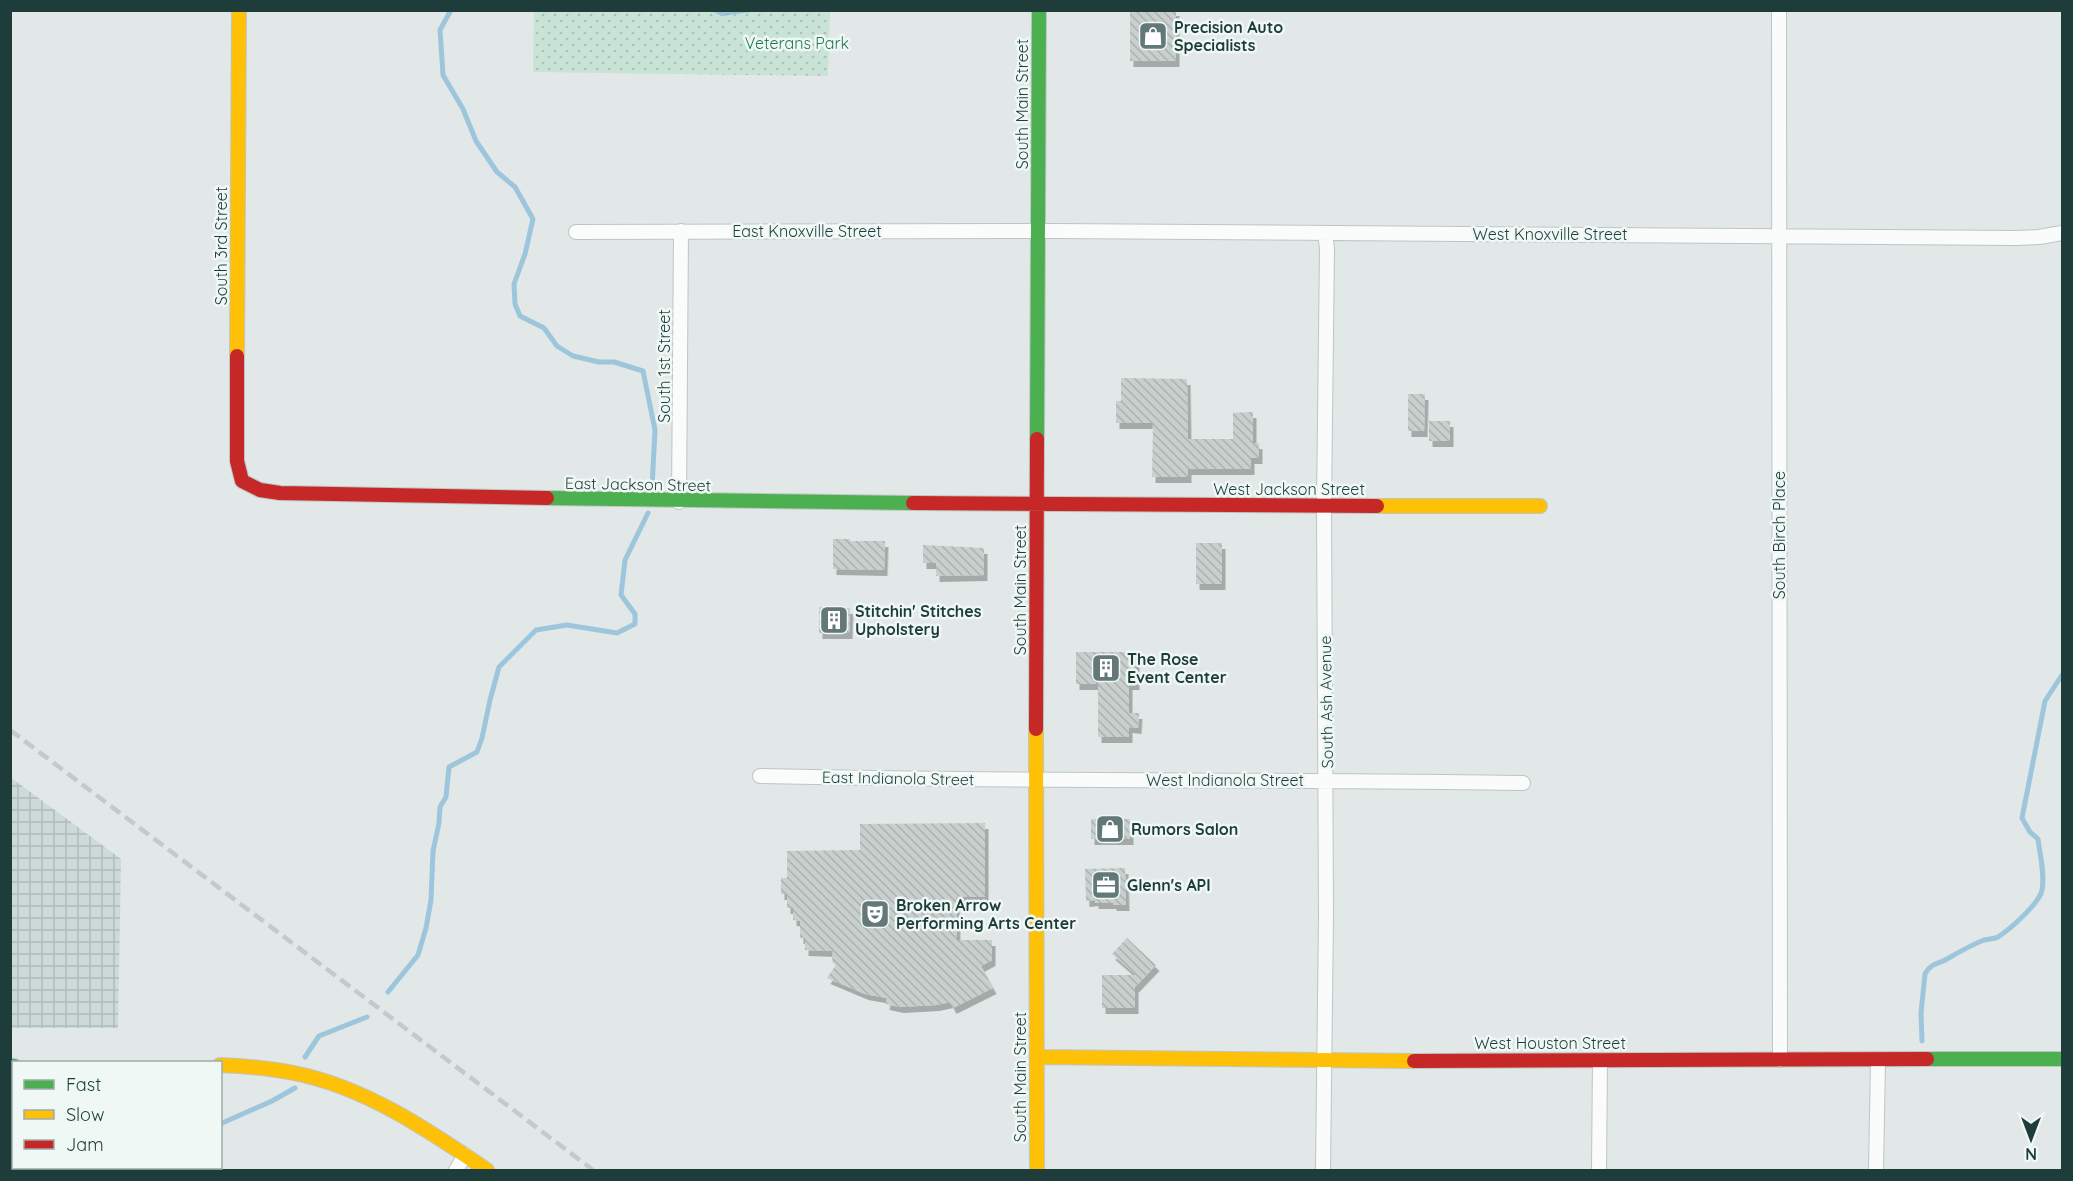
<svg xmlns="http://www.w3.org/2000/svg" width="2073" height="1181" viewBox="0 0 2073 1181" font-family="Quicksand,sans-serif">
  <defs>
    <pattern id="industrial-grid" width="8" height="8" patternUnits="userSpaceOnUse" patternTransform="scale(1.5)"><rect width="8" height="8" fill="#cedad7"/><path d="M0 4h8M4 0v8" fill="none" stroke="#b0bcb9"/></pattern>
    <pattern id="green-dots" width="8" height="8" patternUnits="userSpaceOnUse" patternTransform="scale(1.5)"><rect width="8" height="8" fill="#c9e3d6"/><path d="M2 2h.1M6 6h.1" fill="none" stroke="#acc4b8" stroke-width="1.8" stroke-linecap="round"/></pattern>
    <pattern id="water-ripples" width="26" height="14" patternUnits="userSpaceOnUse" patternTransform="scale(1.5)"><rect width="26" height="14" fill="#9dc6dc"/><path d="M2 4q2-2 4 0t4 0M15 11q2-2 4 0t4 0" fill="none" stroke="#7fa2b3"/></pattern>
    <pattern id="building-back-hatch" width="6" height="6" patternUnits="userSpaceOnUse" patternTransform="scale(1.5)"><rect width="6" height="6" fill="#c8cfcd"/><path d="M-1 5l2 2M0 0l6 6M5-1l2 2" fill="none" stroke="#abb3b1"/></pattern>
    <filter id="shadow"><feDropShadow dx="3.5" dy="6" stdDeviation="0" flood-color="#0004"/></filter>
  </defs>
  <rect width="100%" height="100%" fill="#e1e8e7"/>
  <path fill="url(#industrial-grid)" d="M10 777 121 859 118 1028H11Z"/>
  <path fill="url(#green-dots)" d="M534 11H830L828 76 533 72Z"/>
  <path fill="url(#water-ripples)" d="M712 11 759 10V11L721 16Z"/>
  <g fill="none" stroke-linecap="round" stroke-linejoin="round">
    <path stroke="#9dc6dc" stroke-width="5" d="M451 10 440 30 443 75 463 109 476 141 497 172 515 187 533 219 525 254 514 284 515 304 520 316 544 328 557 346 573 356 599 362H614L643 371 655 430 652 488
      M388 992 418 955 426 928 431 900 433 851 439 823 440 807 446 797 449 767 477 752 482 738 490 700 499 667 536 630 567 625 617 633 635 624V614L621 595 625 560 648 513
      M1922 1041 1921 1013 1925 974C1931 963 1938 964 1947 959 1959 952 1971 945 1984 940 1989 939 1994 939 1998 937 2009 930 2040 903 2042 890 2045 874 2040 855 2038 839L2030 832 2022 818 2045 701 2062 675
      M305 1057 319 1036 367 1017
      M220 1124 272 1101 295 1088
      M117 1170 123 1168"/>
  </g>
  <path fill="url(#building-back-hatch)" filter="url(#shadow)" d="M1130 10H1176V61H1130Z
    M1121 378 1187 379 1188 439H1233V413L1253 412V443H1259V458H1251V469H1188V477H1152L1153 423H1116V401H1121Z
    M1408 394H1425L1424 431H1408Z
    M1429 421H1450V441H1429Z
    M833 539H850V541H885L884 570 833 569Z
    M1196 543H1222V584H1196Z
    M923 545 984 548V575L936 576V563H923Z
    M819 607 850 608 849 633H819Z
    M1076 652H1136V684H1129V713H1139L1138 728 1129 727V737H1098V684H1076Z
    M1091 819H1130V839H1091Z
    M985 823V897H956L957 940H992V960L981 966 993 988 953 1008 950 1002 936 1005 900 1007 886 1004 887 998 865 994 827 978 836 965 832 962 833 951 805 950V938H800V921L793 920V908H787V894H781V878H787V851L860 850V824Z
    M1125 868 1126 905H1113V903H1095V900L1086 901 1085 869Z
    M1127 938 1156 965 1135 987V1008H1102V975H1136L1112 954Z"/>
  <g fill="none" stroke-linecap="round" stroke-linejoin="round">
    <g stroke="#bec5c4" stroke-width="16">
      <path id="street" d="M1779 10 1780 1060
        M576 232 1055 231 2017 238 2039 237 2062 233
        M679 502 681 231
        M760 776C1014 782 1269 779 1523 783
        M456 1170 465 1155
        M1323 1170 1326 916 1324 506 1327 248 1325 233
        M1599 1170 1600 1060
        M1876 1170 1878 1060"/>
    </g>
    <g stroke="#bdc6c4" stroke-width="16">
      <path id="fast" d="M1037 439 1039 10
        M547 498 913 503
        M1927 1059H2062
        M10 1066H14"/>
    </g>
    <g stroke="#bdc6c4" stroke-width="16">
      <path id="slow" d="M237 356 239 10
        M1377 506H1540
        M1036 729 1037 1170
        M1037 1057 1414 1061
        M220 1065C245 1066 269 1068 294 1073 365 1087 428 1130 487 1170"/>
    </g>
    <g stroke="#bdc6c4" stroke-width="16">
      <path id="jam" d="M237 356V461L242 481 260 490 280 493 547 498
        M913 503 1377 506
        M1036 729 1037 439
        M1414 1061 1927 1059"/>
    </g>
    <use href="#street" stroke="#fafcfb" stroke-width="14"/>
    <use href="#fast" stroke="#4caf50" stroke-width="14"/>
    <use href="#slow" stroke="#ffc107" stroke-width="14"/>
    <use href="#jam" stroke="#c62828" stroke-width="14"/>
    <path stroke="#c5cac9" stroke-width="4.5" stroke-dasharray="12 6" stroke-linecap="butt" d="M10 730 593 1170"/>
  </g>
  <defs>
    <g id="shop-square" transform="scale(1.5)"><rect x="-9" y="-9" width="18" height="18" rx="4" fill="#627977" stroke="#eff8f5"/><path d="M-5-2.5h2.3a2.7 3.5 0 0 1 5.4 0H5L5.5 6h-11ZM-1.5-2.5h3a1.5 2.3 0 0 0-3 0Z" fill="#fff"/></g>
    <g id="building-square" transform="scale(1.5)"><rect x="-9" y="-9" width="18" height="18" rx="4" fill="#627977" stroke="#eff8f5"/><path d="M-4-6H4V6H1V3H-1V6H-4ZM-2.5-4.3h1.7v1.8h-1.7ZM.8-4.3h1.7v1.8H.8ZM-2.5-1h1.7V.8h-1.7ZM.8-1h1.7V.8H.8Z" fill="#fff"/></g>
    <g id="office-square" transform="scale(1.5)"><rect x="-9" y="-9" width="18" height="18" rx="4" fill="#627977" stroke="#eff8f5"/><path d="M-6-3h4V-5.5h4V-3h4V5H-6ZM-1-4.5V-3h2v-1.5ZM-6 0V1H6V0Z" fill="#fff"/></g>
    <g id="theatre-square" transform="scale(1.5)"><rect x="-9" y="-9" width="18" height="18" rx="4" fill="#627977" stroke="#eff8f5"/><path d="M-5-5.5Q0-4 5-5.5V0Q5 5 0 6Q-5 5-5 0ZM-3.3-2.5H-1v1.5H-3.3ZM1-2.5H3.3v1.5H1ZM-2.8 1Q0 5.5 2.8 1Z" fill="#fff"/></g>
  </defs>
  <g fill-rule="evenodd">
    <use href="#shop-square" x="1153" y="36"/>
    <use href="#building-square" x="834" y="620"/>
    <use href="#building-square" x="1106" y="668"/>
    <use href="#shop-square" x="1110" y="829"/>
    <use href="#office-square" x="1106" y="885"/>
    <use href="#theatre-square" x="875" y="914"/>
  </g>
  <g text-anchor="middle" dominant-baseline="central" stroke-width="5" stroke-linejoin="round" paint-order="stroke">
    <g font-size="16" font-weight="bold" fill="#1e3d3a" stroke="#eff8f5" text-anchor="start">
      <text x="1174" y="27">Precision Auto<tspan x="1174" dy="18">Specialists</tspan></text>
      <text x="855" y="611">Stitchin' Stitches<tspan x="855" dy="18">Upholstery</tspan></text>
      <text x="1127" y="659">The Rose<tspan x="1127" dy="18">Event Center</tspan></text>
      <text x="1131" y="829">Rumors Salon</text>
      <text x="1127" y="885">Glenn's API</text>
      <text x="896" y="905">Broken Arrow<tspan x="896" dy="18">Performing Arts Center</tspan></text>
    </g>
    <g font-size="16" fill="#257755" stroke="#eff8f5">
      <text x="797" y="43">Veterans Park</text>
    </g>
    <g font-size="16" fill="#1e3d3a" stroke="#eff8f5">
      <text transform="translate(1022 104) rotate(-90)">South Main Street</text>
      <text x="807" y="231">East Knoxville Street</text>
      <text x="1550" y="234">West Knoxville Street</text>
      <text transform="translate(221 246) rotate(-90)">South 3rd Street</text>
      <text transform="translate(664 366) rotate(-90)">South 1st Street</text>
      <text transform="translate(638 484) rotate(1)">East Jackson Street</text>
      <text x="1289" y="489">West Jackson Street</text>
      <text transform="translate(1779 535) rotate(-90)">South Birch Place</text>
      <text transform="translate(1020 590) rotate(-90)">South Main Street</text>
      <text transform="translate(1326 702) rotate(-91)">South Ash Avenue</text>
      <text transform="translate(898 778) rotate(1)">East Indianola Street</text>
      <text x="1225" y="780">West Indianola Street</text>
      <text x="1550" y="1043">West Houston Street</text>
      <text transform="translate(1020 1077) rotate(-90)">South Main Street</text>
    </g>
  </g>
  <rect width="2073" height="1181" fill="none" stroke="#1e3d3a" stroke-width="24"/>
  <rect x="12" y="1061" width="210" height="108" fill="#eff8f5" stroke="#9badaa" stroke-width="1.5"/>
  <rect x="24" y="1080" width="30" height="9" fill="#4caf50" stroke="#9badaa" stroke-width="1.5"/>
  <text x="66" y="1091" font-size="18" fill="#1e3d3a">Fast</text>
  <rect x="24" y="1110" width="30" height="9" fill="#ffc107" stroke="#9badaa" stroke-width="1.5"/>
  <text x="66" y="1121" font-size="18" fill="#1e3d3a">Slow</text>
  <rect x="24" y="1140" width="30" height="9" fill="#c62828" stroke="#9badaa" stroke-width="1.5"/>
  <text x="66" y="1151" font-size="18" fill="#1e3d3a">Jam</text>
  <g transform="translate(2031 1139) rotate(180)" stroke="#eff8f5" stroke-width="4.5" paint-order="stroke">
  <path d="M0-4.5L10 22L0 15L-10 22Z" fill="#1e3d3a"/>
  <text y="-9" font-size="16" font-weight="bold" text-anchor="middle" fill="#1e3d3a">N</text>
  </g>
</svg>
